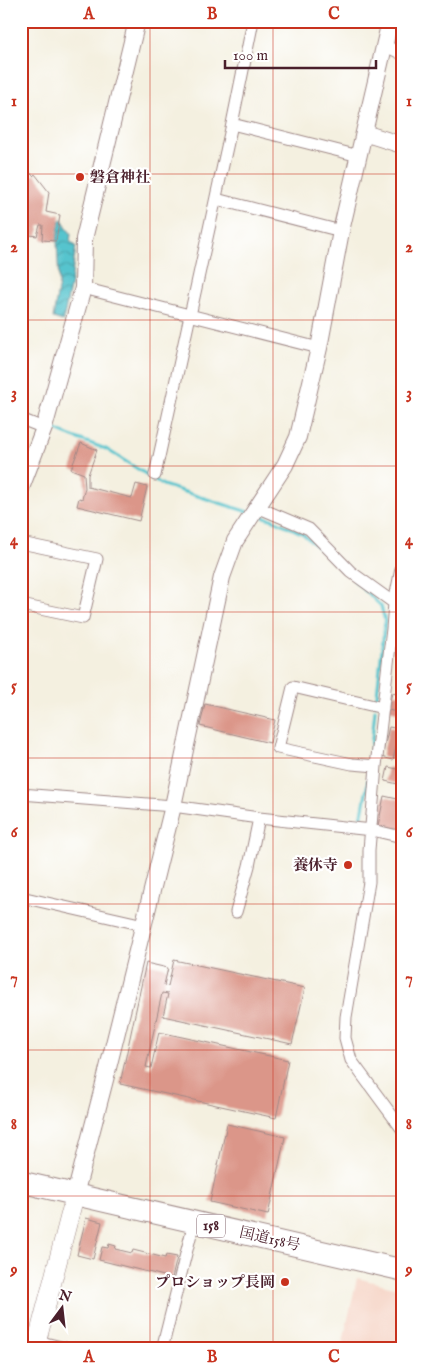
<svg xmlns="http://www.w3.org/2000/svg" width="423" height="1370" viewBox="0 0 423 1370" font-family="'IM FELL English','Noto Serif JP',serif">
  <defs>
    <pattern id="water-waves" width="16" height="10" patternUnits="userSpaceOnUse" patternTransform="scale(1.25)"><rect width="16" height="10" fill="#57c4ce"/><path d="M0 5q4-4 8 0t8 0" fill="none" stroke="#4a9fa7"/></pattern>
  </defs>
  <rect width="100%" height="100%" fill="#fff"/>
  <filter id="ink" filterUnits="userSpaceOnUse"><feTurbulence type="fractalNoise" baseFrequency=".02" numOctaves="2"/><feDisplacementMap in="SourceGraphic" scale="10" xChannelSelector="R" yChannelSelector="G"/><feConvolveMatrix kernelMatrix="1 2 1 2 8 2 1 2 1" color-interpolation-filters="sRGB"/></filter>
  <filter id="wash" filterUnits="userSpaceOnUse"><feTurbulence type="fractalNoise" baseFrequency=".0096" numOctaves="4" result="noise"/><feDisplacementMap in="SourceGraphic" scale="20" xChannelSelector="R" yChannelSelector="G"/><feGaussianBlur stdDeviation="1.12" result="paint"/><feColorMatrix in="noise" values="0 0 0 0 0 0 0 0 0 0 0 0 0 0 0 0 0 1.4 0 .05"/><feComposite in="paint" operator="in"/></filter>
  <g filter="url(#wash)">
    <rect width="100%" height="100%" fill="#f4f0e0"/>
    <path fill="#f5d2c2" d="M357 1278 402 1289V1349H353L342 1346Z"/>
    <path fill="url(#water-waves)" stroke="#50727c" d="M62 219 71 234 70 241 76 246 71 282 63 321 53 318 59 284 57 240 60 220Z"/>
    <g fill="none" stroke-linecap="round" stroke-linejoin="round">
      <path stroke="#57c4ce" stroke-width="3" d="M50 427 70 436 106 449 163 485 248 512
        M258 515 274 520 303 534 333 561
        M354 580 381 606 385 621 376 704
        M360 825 367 788 375 710"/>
    </g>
    <g id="blocks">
      <path fill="#db9689" d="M21 162 33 176 35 174 49 192 46 212 60 215 56 241 42 240 43 225H40L37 236 23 234 27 202 21 195Z
        M81 443 97 450 88 475V487L132 498 136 484 147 487 139 521 77 506 79 498 82 499 85 488 84 474 71 469Z
        M392 693 402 695V713L388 710Z
        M205 704 275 720 270 743 200 726Z
        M389 727 400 729 393 760 382 757Z
        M388 767 402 770V785L385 781Z
        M384 796 402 800V831L378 826Z
        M174 960 305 988 292 1044 163 1016 168 994 162 993 146 1067 151 1068 159 1032 288 1060 276 1118 120 1084 146 963 168 968 164 985 168 986Z
        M227 1124 285 1137 268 1215 210 1202Z
        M86 1218 102 1222 93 1259 77 1255Z
        M109 1244 116 1246 115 1249 132 1253 133 1250 165 1258 166 1255 177 1257 172 1278 99 1260 102 1247 108 1248Z"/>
    </g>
  </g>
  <g filter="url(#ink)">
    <use href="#blocks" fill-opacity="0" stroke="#9f8886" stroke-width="1"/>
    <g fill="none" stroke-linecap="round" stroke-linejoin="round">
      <g stroke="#9f8886" stroke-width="13">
        <path id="street" d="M384 45 402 54
          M232 124 359 156
          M216 199 341 231
          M83 288 319 348
          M21 419 44 428
          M155 475 232 124 253 21
          M257 507 309 529 351 572 394 603
          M21 543 97 559 83 618 21 605
          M402 564 394 603 392 629 376 766 369 850V882L346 1017 345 1038 351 1060 402 1129
          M376 766 352 764 278 748 293 687 383 708
          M21 794 173 806 259 818 372 830 402 837
          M21 897 144 925
          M236 912 249 866 259 818
          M37 1341 69 1349
          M162 1349 194 1222"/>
      </g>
      <g stroke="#9f8886" stroke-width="18">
        <path id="secondary" d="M364 133 402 145
          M21 488 44 428 83 288 84 239 137 21
          M75 1195 106 1076 173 806 222 577 235 541 285 465 298 437 319 348 341 231 390 21"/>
      </g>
      <g stroke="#9f8886" stroke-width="19">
        <path id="primary" d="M35 1349 75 1195"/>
      </g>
      <g stroke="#9f8886" stroke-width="23">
        <path id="highway" d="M21 1182 402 1270"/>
      </g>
      <use href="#street" stroke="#fff" stroke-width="11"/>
      <use href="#secondary" stroke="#fff" stroke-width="16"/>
      <use href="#primary" stroke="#fff" stroke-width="18"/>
      <use href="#highway" stroke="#fff" stroke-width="21"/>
    </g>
  </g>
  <path fill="none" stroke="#c8321e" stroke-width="1" stroke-opacity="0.55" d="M150 21V1349M273 21V1349M21 174H402M21 320H402M21 466H402M21 612H402M21 758H402M21 904H402M21 1050H402M21 1196H402"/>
  <g fill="#c8321e" stroke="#fff" stroke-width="2">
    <circle cx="80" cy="177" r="5"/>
    <circle cx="348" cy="865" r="5"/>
    <circle cx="285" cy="1282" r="5"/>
  </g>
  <g text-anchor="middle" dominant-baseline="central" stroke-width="4.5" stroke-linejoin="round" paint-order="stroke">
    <rect fill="#fff" stroke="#80626b" stroke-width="1" x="197" y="1214.5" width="28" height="23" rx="4"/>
    <g font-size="14" font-weight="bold" fill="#4a1f2b">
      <text x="211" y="1226">158</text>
    </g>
    <g font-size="15" font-weight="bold" fill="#4a1f2b" stroke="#fff" text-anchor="end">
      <text x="90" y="177" text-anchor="start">磐倉神社</text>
      <text x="338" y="865">養休寺</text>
      <text x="275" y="1282">プロショップ長岡</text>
    </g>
    <g font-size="15" fill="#4a1f2b" stroke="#fff">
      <text transform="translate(270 1239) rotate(13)">国道158号</text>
    </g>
  </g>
  <rect width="423" height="1370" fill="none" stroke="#fff" stroke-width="55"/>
  <g transform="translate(62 1308) rotate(15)" stroke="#ffffff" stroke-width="4" paint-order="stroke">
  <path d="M0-4L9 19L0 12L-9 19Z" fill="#4a1f2b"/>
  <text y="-8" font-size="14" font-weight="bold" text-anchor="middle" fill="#4a1f2b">N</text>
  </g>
  <path d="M225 60v8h151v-8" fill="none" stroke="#4a1f2b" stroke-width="2.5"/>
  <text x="233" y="60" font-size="15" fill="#4a1f2b" stroke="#ffffff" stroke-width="4" paint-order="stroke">100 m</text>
  <rect x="28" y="28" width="368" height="1314" fill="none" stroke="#c8321e" stroke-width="2"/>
  <g font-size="16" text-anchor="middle" font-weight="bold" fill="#c8321e">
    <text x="89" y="19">A</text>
    <text x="212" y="19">B</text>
    <text x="334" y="19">C</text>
    <text x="14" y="106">1</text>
    <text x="409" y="106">1</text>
    <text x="14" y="252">2</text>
    <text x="409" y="252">2</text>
    <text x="14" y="398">3</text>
    <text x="409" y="398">3</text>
    <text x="14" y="545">4</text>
    <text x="409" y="545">4</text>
    <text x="14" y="691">5</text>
    <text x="409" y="691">5</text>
    <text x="14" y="837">6</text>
    <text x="409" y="837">6</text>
    <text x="14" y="983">7</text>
    <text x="409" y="983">7</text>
    <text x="14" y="1129">8</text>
    <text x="409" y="1129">8</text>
    <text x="14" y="1275">9</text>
    <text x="409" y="1275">9</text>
    <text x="89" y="1362">A</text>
    <text x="212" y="1362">B</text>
    <text x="334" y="1362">C</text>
  </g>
</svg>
